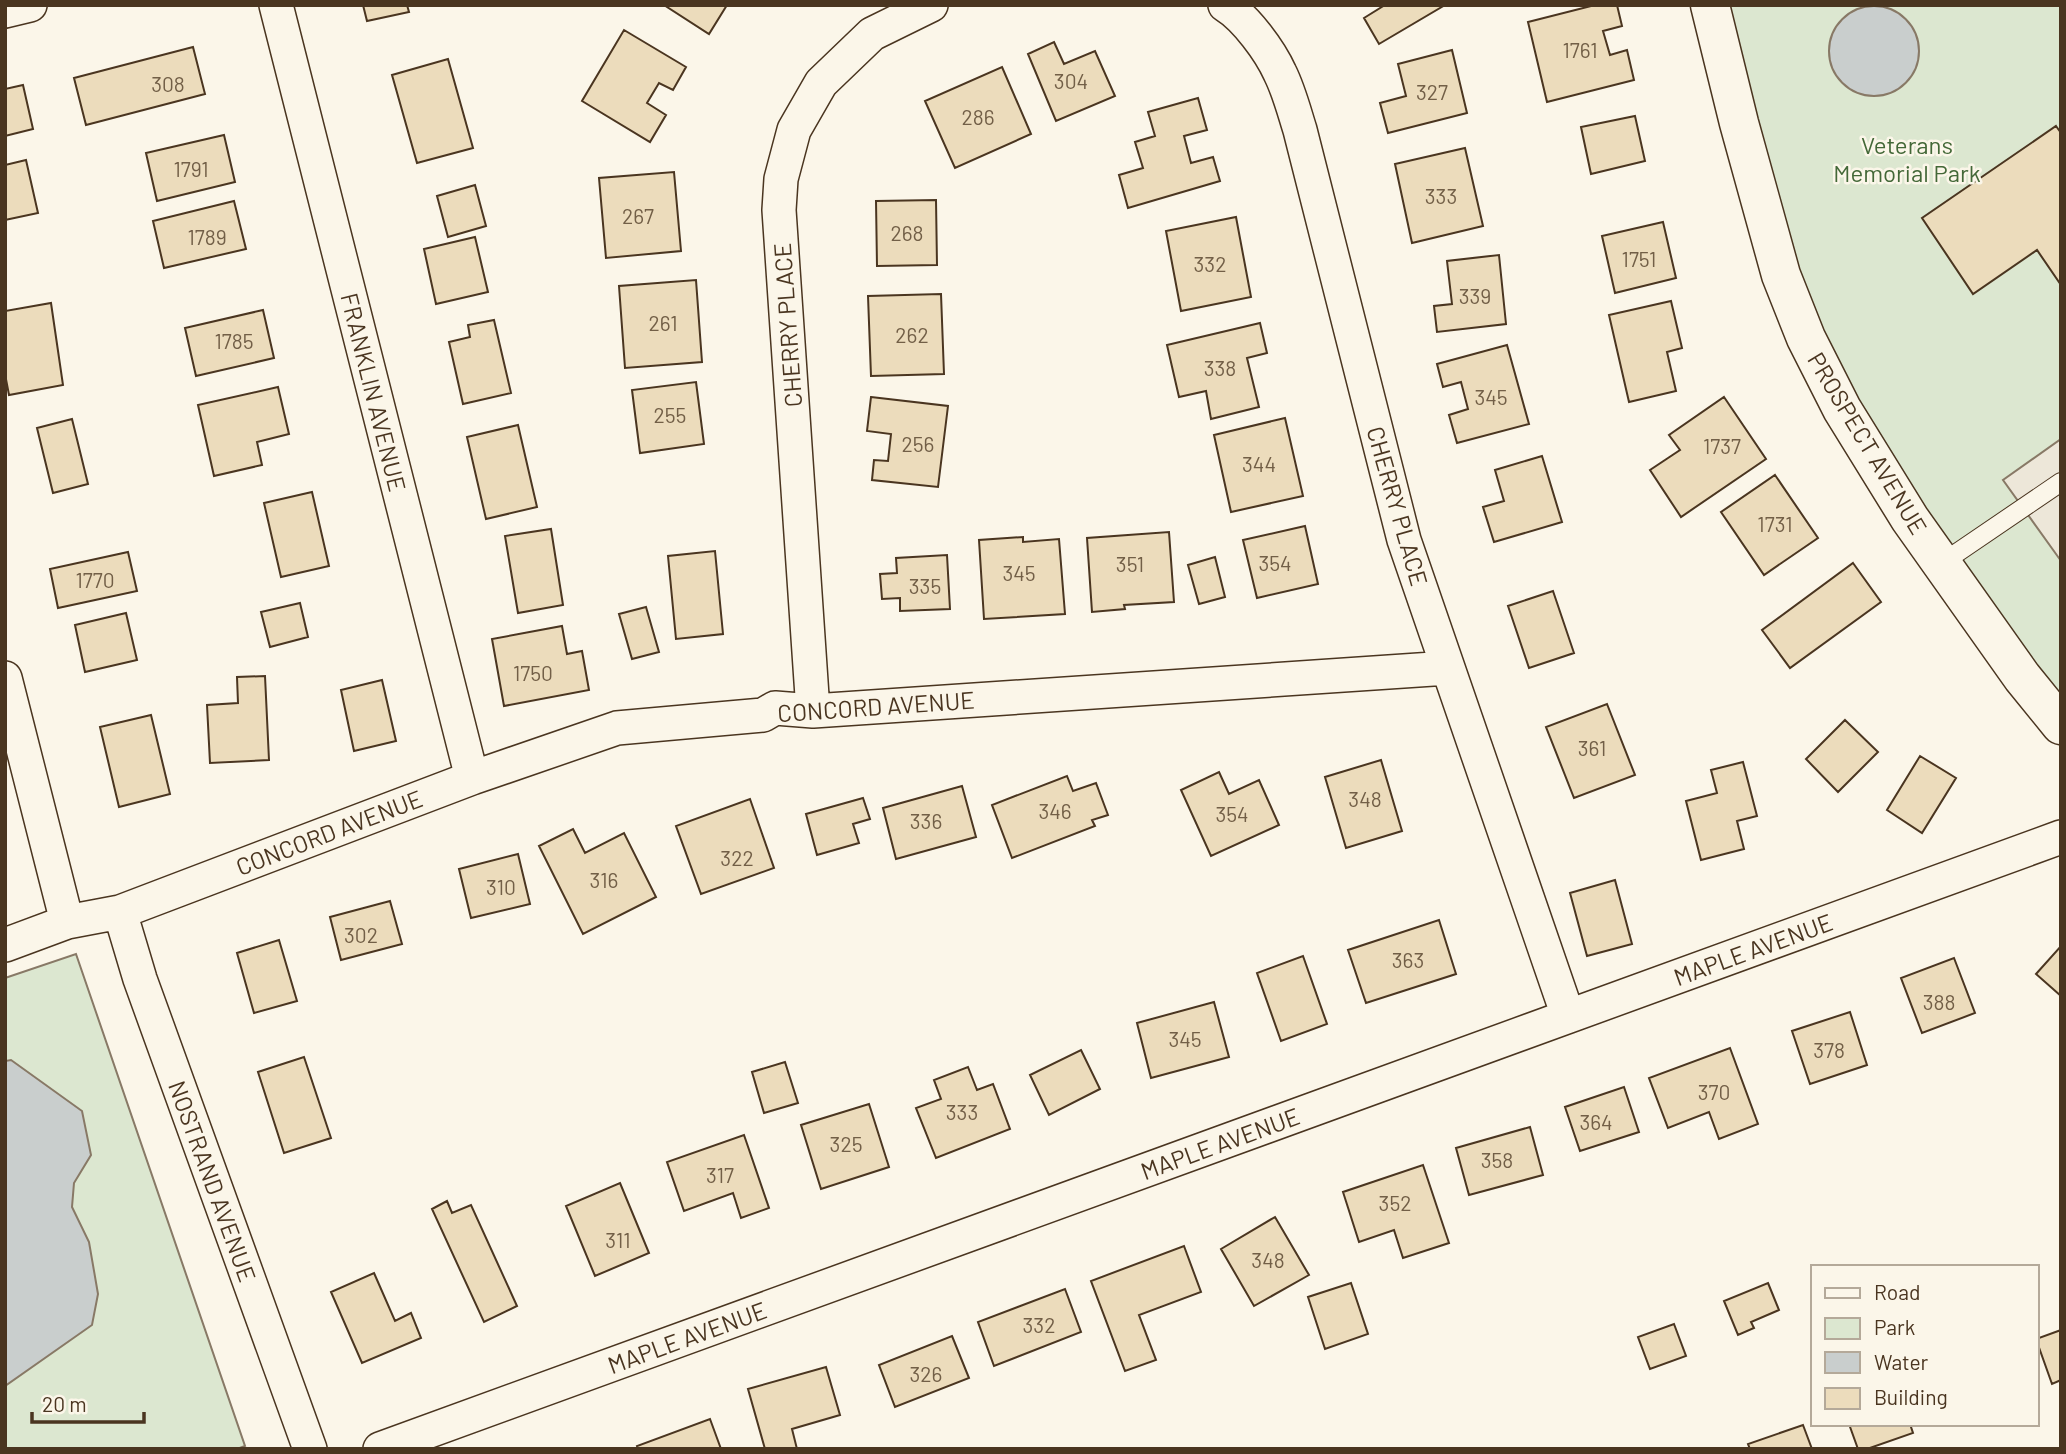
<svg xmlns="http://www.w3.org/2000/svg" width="2066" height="1454" viewBox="0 0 2066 1454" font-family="Barlow,sans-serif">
  <rect width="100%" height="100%" fill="#fbf6e9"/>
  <path fill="#dce7d0" stroke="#887966" stroke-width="2" d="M1710 5H2061V725L1842 409Z
    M76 954 245 1446 237 1449H5V978Z"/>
  <path fill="#ede7d9" stroke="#887966" stroke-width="2" d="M2061 439V561L2003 480Z"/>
  <path fill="#c9cecd" stroke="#887966" stroke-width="2" d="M1829 51a45 45 0 1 1 90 0a45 45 0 1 1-90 0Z
    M11 1060 82 1111 91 1155 74 1183 72 1207 89 1242 98 1294 92 1325 5 1386V1061Z"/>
  <path fill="#ecdcbc" stroke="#4a3520" stroke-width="2" d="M363 5H407L409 12 367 21Z
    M664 5H727L709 34Z
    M1385 5H1445L1379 44 1364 18Z
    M1595 5H1617L1622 26 1603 31 1610 55 1627 50 1634 80 1547 102 1528 22Z
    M624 30 686 67 673 90 659 83 647 103 666 115 650 142 582 101Z
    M1054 42 1064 64 1095 51 1115 96 1056 121 1028 54Z
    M193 47 205 94 86 125 74 78Z
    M1452 50 1467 113 1388 133 1380 103 1406 96 1398 64Z
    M448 59 473 148 417 163 392 75Z
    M1002 67 1031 134 955 168 925 101Z
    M23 85 33 129 5 136V89Z
    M1198 98 1207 130 1184 136 1191 163 1213 157 1220 181 1128 208 1119 175 1143 168 1135 142 1155 136 1148 112Z
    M1635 116 1645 161 1591 174 1581 127Z
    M2056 126 2061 133V285L2037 250 1973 294 1922 218Z
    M224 135 235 182 157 201 146 153Z
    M1465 148 1483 226 1412 243 1395 164Z
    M26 160 38 213 5 220V165Z
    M674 172 681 251 606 258 599 178Z
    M475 185 486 226 448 237 437 196Z
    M936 200 937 265 877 266 876 201Z
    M234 201 246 249 164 268 153 221Z
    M1236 217 1251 297 1181 311 1166 231Z
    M1663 222 1676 278 1615 293 1602 236Z
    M475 237 488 292 436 304 424 249Z
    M1499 255 1506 324 1437 332 1434 306 1452 304 1447 261Z
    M696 280 702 362 625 368 619 286Z
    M941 294 944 374 871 376 868 296Z
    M1671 301 1682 348 1667 352 1676 391 1629 402 1609 315Z
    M51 303 63 385 9 395 5 374V311Z
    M263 310 274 358 196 376 185 328Z
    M494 320 511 393 463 404 449 342 470 337 468 325Z
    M1260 323 1267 353 1247 358 1259 407 1211 419 1206 391 1179 397 1167 345Z
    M1507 345 1529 424 1457 443 1449 415 1468 409 1461 382 1443 387 1437 364Z
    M696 382 704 444 640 453 632 390Z
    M278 387 289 434 257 442 262 465 214 476 198 405Z
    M871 397 948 406 938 487 872 480 874 460 888 461 891 434 867 431Z
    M1724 397 1766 459 1681 517 1650 470 1680 450 1669 435Z
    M1285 418 1303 496 1231 512 1214 435Z
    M72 419 88 484 53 493 37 428Z
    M518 425 537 507 486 519 467 437Z
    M1542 456 1562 522 1494 542 1483 507 1504 501 1495 470Z
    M1775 475 1818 538 1764 575 1721 512Z
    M312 492 329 566 281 577 264 503Z
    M1305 526 1318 584 1257 598 1243 540Z
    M551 529 563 605 518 613 505 536Z
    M1169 532 1174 602 1124 605 1125 609 1092 612 1087 538Z
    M1023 537V542L1059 539 1065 614 984 619 979 540Z
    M715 551 723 634 676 639 668 556Z
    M128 552 137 591 58 608 50 569Z
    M947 555 950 609 900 611V598L882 599 880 574 897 573 896 558Z
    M1215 557 1225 597 1199 604 1188 565Z
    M1853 563 1881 602 1790 668 1762 630Z
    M1553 591 1574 653 1529 668 1508 606Z
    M300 603 308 637 270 647 261 612Z
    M646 607 659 652 632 659 619 614Z
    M126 613 137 660 85 672 75 625Z
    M562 626 567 654 582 651 589 690 504 706 492 639Z
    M265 676 269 760 210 763 207 705 238 703 237 677Z
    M382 680 396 741 354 751 341 690Z
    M1607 704 1635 775 1574 798 1546 727Z
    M151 715 170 794 119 807 100 727Z
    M1845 720 1878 752 1838 792 1806 759Z
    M1920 756 1956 778 1922 833 1887 810Z
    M1381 760 1402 831 1346 848 1325 777Z
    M1743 762 1757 816 1737 821 1744 849 1701 860 1686 801 1717 793 1711 770Z
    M1219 772 1229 794 1259 780 1279 825 1211 856 1181 790Z
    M1067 776 1073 791 1096 783 1108 815 1092 820 1095 826 1012 858 992 805Z
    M962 786 976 837 896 859 883 808Z
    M863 798 870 819 853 824 859 843 817 855 806 814Z
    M750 799 774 868 701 894 676 826Z
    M573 829 585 853 624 833 656 897 583 934 539 846Z
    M518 854 530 904 471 918 459 869Z
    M1615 880 1632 944 1587 956 1570 893Z
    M390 901 402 944 341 960 330 917Z
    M1439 920 1456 974 1366 1003 1348 950Z
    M279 940 297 1001 254 1013 237 953Z
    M2061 946V996L2036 974Z
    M1303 956 1327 1024 1281 1041 1257 973Z
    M1954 958 1975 1013 1922 1033 1901 978Z
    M1214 1002 1229 1057 1151 1078 1137 1023Z
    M1850 1012 1867 1065 1810 1084 1792 1031Z
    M1730 1048 1758 1124 1719 1139 1709 1112 1668 1128 1649 1078Z
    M1081 1050 1100 1089 1049 1115 1030 1075Z
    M304 1057 331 1138 284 1153 258 1072Z
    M785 1062 798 1103 764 1113 752 1072Z
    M968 1067 977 1090 993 1084 1010 1129 936 1158 916 1108 941 1099 934 1080Z
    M1624 1087 1639 1132 1580 1151 1565 1107Z
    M869 1104 889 1167 821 1189 801 1125Z
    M1530 1127 1543 1175 1469 1195 1456 1148Z
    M744 1135 769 1208 741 1218 733 1193 684 1211 667 1162Z
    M1423 1165 1449 1243 1403 1258 1394 1230 1359 1242 1343 1192Z
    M620 1183 649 1253 595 1276 566 1206Z
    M447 1201 452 1213 471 1205 517 1306 484 1322 432 1209Z
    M1275 1217 1309 1275 1254 1306 1221 1249Z
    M1184 1246 1201 1292 1139 1315 1156 1360 1125 1371 1091 1281Z
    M374 1273 395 1321 411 1313 421 1338 362 1363 331 1292Z
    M1351 1283 1368 1334 1325 1349 1308 1297Z
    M1768 1283 1779 1310 1751 1322 1754 1328 1738 1335 1724 1301Z
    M1065 1289 1081 1332 994 1366 978 1322Z
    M1674 1324 1686 1356 1650 1369 1638 1337Z
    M2061 1330V1380L2052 1384 2036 1339Z
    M952 1336 969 1378 895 1407 879 1365Z
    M826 1367 840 1415 792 1429 797 1449H765L748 1389Z
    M710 1419 721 1449H638L637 1446Z
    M1849 1424H1910L1913 1433 1867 1449H1858Z
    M1803 1425 1812 1449H1750L1748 1444Z"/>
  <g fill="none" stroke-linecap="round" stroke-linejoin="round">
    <g stroke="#4a3520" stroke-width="20">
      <path id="service" d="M1942 563 2061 482"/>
    </g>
    <g stroke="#4a3520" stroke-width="36">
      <path id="minor" d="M276 5 472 778
        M1225 5C1246 18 1270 51 1280 73 1289 91 1294 111 1300 130L1404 540 1568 1016
        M5 11 30 5
        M5 678 67 922
        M813 711 779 210 781 179 794 130 821 83 872 34 931 5
        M120 912 140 979 310 1449
        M5 945 67 922 120 912 472 778 617 728 763 715 775 708 813 711 1448 668
        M380 1449 2061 837"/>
    </g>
    <g stroke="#4a3520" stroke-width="41">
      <path id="tertiary" d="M1710 5 1739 123 1781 275 1806 338 1842 409 1910 519 2022 677 2061 725"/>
    </g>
    <use href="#service" stroke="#fbf6e9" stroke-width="18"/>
    <use href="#minor" stroke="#fbf6e9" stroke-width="33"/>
    <use href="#tertiary" stroke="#fbf6e9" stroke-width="38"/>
  </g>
  <g text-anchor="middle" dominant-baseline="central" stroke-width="5" stroke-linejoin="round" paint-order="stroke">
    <g font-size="21" fill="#725f47">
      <text x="1580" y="49">1761</text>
      <text x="1071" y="80">304</text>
      <text x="168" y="83">308</text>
      <text x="1432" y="91">327</text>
      <text x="978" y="116">286</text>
      <text x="191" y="168">1791</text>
      <text x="1441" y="195">333</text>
      <text x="638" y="215">267</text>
      <text x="907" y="232">268</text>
      <text x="207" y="236">1789</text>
      <text x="1639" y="258">1751</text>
      <text x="1210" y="263">332</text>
      <text x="1475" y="295">339</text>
      <text x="663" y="322">261</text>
      <text x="912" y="334">262</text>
      <text x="234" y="340">1785</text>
      <text x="1220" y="367">338</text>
      <text x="1491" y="396">345</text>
      <text x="670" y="414">255</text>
      <text x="918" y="443">256</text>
      <text x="1722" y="445">1737</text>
      <text x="1259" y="463">344</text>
      <text x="1775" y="523">1731</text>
      <text x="1275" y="562">354</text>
      <text x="1130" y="563">351</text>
      <text x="1019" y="572">345</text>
      <text x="95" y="579">1770</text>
      <text x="925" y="585">335</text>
      <text x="533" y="672">1750</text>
      <text x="1592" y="747">361</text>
      <text x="1365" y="798">348</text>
      <text x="1055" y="810">346</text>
      <text x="1232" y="813">354</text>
      <text x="926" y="820">336</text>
      <text x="737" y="857">322</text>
      <text x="604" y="879">316</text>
      <text x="501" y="886">310</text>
      <text x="361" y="934">302</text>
      <text x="1408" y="959">363</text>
      <text x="1939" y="1001">388</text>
      <text x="1185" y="1038">345</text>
      <text x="1829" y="1049">378</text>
      <text x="1714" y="1091">370</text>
      <text x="962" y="1111">333</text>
      <text x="1596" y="1121">364</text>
      <text x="846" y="1143">325</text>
      <text x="1497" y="1159">358</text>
      <text x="720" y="1174">317</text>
      <text x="1395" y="1202">352</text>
      <text x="618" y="1239">311</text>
      <text x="1268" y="1259">348</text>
      <text x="1039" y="1324">332</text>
      <text x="926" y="1373">326</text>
    </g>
    <g font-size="24" fill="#436837" stroke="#fbf6e9">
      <text x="1907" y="144">Veterans<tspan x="1907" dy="28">Memorial Park</tspan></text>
    </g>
    <g font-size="24" fill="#4a3520" stroke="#fbf6e9">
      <text transform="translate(787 325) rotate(-94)">CHERRY PLACE</text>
      <text transform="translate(374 392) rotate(76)">FRANKLIN AVENUE</text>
      <text transform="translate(1868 443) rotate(59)">PROSPECT AVENUE</text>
      <text transform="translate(1398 506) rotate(74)">CHERRY PLACE</text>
      <text transform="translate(876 706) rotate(-4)">CONCORD AVENUE</text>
      <text transform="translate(329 832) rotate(-21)">CONCORD AVENUE</text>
      <text transform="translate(1753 949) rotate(-20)">MAPLE AVENUE</text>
      <text transform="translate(1220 1143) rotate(-20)">MAPLE AVENUE</text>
      <text transform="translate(213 1181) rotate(70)">NOSTRAND AVENUE</text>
      <text transform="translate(687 1337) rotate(-20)">MAPLE AVENUE</text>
    </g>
  </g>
  <rect width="2066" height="1454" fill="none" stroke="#4a3520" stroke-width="14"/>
  <rect x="1811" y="1265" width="228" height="161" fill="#fbf6e9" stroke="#b4a999" stroke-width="2"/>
  <rect x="1825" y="1288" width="35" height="10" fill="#fbf6e9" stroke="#b4a999" stroke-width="2"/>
  <text x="1874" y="1300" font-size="21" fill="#4a3520">Road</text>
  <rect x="1825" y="1318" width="35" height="21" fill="#dce7d0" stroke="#b4a999" stroke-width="2"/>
  <text x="1874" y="1335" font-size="21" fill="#4a3520">Park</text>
  <rect x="1825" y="1352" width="35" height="21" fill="#c9cecd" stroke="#b4a999" stroke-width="2"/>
  <text x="1874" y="1370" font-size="21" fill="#4a3520">Water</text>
  <rect x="1825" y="1388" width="35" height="21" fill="#ecdcbc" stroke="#b4a999" stroke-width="2"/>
  <text x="1874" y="1405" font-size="21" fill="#4a3520">Building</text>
  <path d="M32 1412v10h112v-10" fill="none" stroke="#4a3520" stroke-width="3.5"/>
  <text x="42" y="1412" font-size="21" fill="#4a3520" stroke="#fbf6e9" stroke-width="5" paint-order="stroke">20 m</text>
</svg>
